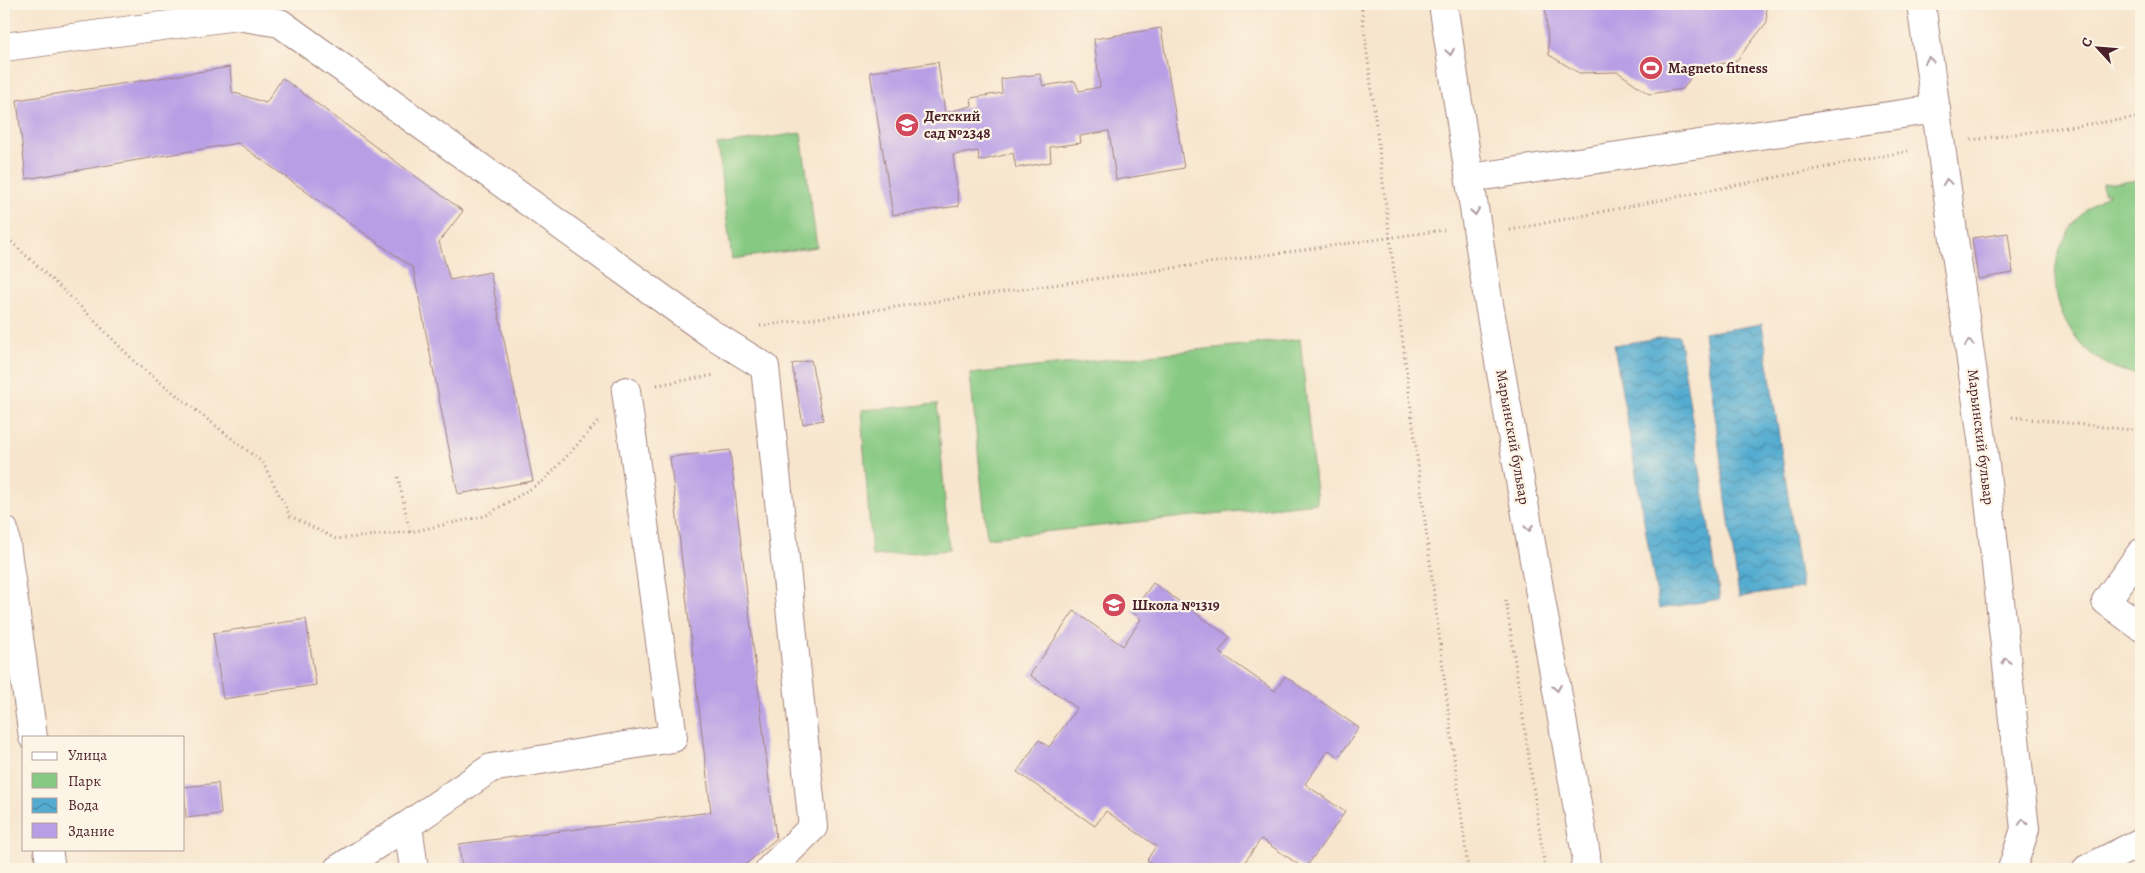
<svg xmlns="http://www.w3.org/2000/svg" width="2145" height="873" viewBox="0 0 2145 873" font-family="Alegreya,serif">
  <defs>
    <pattern id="water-waves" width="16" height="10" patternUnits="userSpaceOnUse" patternTransform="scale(1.25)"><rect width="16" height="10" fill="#53acd0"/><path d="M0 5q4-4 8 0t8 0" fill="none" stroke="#478ba9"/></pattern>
  </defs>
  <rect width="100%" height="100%" fill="#fcf5e5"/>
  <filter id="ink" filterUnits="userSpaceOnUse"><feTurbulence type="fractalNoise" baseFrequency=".02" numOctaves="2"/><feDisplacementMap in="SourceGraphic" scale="10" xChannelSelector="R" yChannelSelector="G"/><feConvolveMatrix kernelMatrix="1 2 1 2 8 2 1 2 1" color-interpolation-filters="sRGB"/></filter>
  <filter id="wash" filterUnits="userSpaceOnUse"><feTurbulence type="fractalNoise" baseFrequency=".0096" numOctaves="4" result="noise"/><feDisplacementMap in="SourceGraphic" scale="20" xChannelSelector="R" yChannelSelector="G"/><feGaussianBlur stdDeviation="1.12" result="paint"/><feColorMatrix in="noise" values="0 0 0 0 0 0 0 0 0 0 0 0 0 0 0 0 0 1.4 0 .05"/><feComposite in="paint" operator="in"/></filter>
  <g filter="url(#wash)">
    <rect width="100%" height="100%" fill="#f7e5cd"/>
    <path fill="#86c982" stroke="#687456" d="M801 133 817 247 732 259 717 145Z
      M2141 180V374C2120 373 2098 362 2084 347 2036 295 2050 226 2110 193H2103L2102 184Z
      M1300 339 1317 503 987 538 970 374Z
      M937 404 949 550 872 556 861 410Z"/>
    <path fill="url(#water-waves)" stroke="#4e667e" d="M1762 324 1802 588 1739 597 1704 333Z
      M1679 335 1720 599 1659 609 1614 345Z"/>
    <g id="blocks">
      <path fill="#b79ee5" d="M1545 4H1766L1767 22 1737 60 1696 70 1683 89 1649 94 1618 72 1579 73 1549 55Z
        M1161 28 1184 168 1116 180 1109 131 1080 136 1081 143 1050 147 1051 162 1016 168 1013 153 979 161 978 151 953 155 959 206 893 215 870 72 938 62 945 113 972 106 971 98 1002 93 1001 79 1040 74 1043 86 1075 81 1079 91 1100 87 1094 39Z
        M230 67 232 92 266 103 282 78 463 211 439 242 450 280 490 272 533 481 458 494 413 268 238 143 26 179 17 100Z
        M2008 233 2013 273 1978 279 1972 238Z
        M811 360 823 420 803 424 792 364Z
        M730 450 776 839 740 869H462L459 844 711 812 670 457Z
        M1153 583 1230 637 1219 652 1275 691 1285 676 1359 728 1339 757 1329 750 1305 784 1345 812 1305 869 1261 839 1240 869H1160L1147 860 1156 846 1106 811 1095 826 1017 772 1039 740 1049 747 1077 708 1030 675 1074 611 1123 646 1141 619 1132 612Z
        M306 619 316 685 223 699 213 633Z
        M218 783 221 814 186 818 184 787Z"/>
    </g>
  </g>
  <g filter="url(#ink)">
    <use href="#blocks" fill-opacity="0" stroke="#a0827c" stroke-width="1"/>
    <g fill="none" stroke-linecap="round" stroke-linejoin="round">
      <g stroke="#a0827c" stroke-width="30">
        <path id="minor" d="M1443 4 1487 293 1586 855 1585 869
          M1921 4 1983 446 2025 829 2012 869
          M4 47 237 16 280 23 710 333 765 367 813 827 770 869
          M1470 178 1936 109
          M4 530 33 737
          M2141 553 2106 601 2141 627
          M408 825 491 768 673 738 626 391
          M48 849 51 869
          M338 869 408 825 414 869
          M2087 869 2141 842"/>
      </g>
      <path stroke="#a0827c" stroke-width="3" stroke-dasharray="1 4" stroke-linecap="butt" d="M1361 4 1468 869
        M1971 140 2141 117
        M1510 230 1908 151
        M4 235 77 303 137 364 263 463 290 516 336 539 410 532
        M760 326 1444 230
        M657 385 715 375
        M2012 417 2141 431
        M398 477 410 532 485 516 545 480 598 422
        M1506 600 1545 869"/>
      <use href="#minor" stroke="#fff" stroke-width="28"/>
    </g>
    <defs><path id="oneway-chevron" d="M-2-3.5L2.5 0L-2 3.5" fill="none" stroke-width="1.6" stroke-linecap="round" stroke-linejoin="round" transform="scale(1.25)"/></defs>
    <g stroke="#ae9aa0">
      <use href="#oneway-chevron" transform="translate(1450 52) rotate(81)"/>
      <use href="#oneway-chevron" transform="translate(1929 60) rotate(-98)"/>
      <use href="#oneway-chevron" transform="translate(1947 182) rotate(-98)"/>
      <use href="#oneway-chevron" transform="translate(1475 212) rotate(81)"/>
      <use href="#oneway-chevron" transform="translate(1969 343) rotate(-98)"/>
      <use href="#oneway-chevron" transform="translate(1529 528) rotate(80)"/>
      <use href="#oneway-chevron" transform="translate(2006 661) rotate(-96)"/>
      <use href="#oneway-chevron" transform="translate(1557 688) rotate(80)"/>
      <use href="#oneway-chevron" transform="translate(2023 822) rotate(-94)"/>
    </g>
  </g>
  <defs>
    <g id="stadium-disc" transform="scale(1.25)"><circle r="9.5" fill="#d1495b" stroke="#fcf5e5"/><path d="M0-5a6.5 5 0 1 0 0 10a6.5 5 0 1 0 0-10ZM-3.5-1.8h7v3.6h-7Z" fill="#fff"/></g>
    <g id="school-disc" transform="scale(1.25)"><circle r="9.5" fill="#d1495b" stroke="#fcf5e5"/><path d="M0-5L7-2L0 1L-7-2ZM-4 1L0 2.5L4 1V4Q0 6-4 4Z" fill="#fff"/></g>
  </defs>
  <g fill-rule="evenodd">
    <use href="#stadium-disc" x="1651" y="68"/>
    <use href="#school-disc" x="907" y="125"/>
    <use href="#school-disc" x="1114" y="605"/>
  </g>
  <g text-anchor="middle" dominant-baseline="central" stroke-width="4.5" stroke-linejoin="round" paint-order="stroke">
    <g font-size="15" font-weight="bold" fill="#4a1f2b" stroke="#fcf5e5" text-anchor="start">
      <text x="1668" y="68">Magneto fitness</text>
      <text x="924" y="116">Детский<tspan x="924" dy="17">сад №2348</tspan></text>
      <text x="1132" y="605">Школа №1319</text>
    </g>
    <g font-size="15" fill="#4a1f2b" stroke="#fcf5e5">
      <text transform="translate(1513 437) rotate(80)">Марьинский бульвар</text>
      <text transform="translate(1981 437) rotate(83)">Марьинский бульвар</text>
    </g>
  </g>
  <rect width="2145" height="873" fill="none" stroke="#fcf5e5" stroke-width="20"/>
  <rect x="22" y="736" width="162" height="115" fill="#fcf5e5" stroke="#b59f9b"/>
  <rect x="32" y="752" width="25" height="8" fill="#ffffff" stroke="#b59f9b"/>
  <text x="68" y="760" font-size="15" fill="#4a1f2b">Улица</text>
  <rect x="32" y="773" width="25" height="15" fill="#86c982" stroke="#b59f9b"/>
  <text x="68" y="786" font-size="15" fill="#4a1f2b">Парк</text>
  <rect x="32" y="798" width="25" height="15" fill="url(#water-waves)" stroke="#b59f9b"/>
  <text x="68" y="810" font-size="15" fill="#4a1f2b">Вода</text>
  <rect x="32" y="823" width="25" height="15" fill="#b79ee5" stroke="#b59f9b"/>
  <text x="68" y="836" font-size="15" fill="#4a1f2b">Здание</text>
  <g transform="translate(2098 48) rotate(296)" stroke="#fcf5e5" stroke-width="4" paint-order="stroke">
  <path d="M0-4L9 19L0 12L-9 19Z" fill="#4a1f2b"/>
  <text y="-8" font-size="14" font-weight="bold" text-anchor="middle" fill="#4a1f2b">С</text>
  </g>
</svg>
